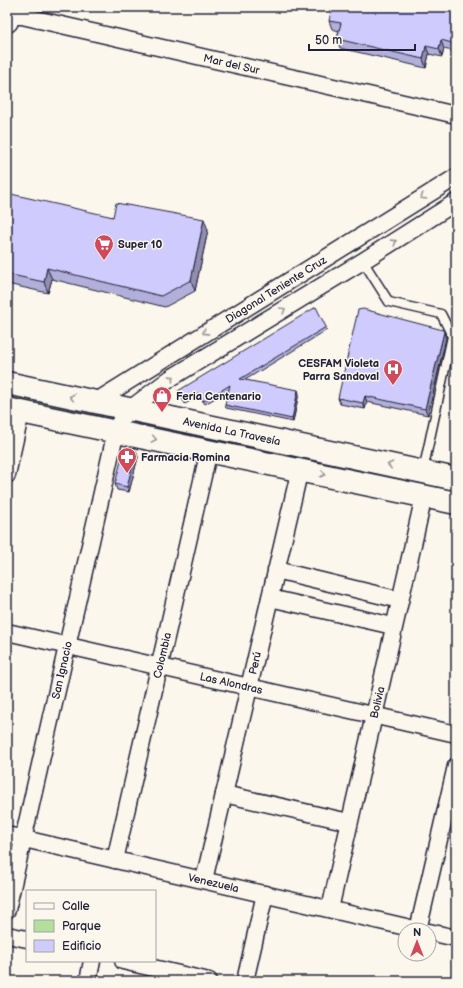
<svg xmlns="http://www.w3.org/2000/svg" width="463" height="988" viewBox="0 0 463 988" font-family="'Balsamiq Sans',sans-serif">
  <rect width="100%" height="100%" fill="#fbf7ec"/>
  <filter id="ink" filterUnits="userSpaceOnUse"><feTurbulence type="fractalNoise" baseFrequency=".025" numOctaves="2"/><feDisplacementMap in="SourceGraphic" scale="8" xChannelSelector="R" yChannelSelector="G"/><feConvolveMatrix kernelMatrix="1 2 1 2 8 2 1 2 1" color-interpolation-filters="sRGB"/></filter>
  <g filter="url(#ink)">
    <path fill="#b2df9e" stroke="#6a806c" d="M7 391 114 415 111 423 7 400Z
      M133 418 456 486V496L132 428Z"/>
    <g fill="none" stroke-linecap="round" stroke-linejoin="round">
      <g stroke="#22223b" stroke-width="11">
        <path id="lane" d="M363 261 389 302 441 314 452 336 423 471"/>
      </g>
      <g stroke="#22223b" stroke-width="19">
        <g id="street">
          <path id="s1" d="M7 16H22L456 115"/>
          <path id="s2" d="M95 402 456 177"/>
          <path d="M7 475 21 412"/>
          <path d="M276 570 400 600"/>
          <path d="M270 598 393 626"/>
          <path id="s3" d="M7 632 456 734"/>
          <path d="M224 794 349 822"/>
          <path id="s4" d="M7 835 419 930"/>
          <path id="s5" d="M115 860 209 450"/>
          <path id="s6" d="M204 880 300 469"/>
          <path id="s7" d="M330 909 424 496"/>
          <path id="s8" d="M7 910 116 431 121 419 130 409 171 378 363 261 456 202"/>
          <path d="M418 930 456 766"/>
          <path d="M429 932 456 938"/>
          <path d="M7 935 27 939"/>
          <path d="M123 961 209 981"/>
          <path d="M88 981 92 961"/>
          <path d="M245 981 265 894"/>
        </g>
      </g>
      <g stroke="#22223b" stroke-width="25">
        <g id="secondary">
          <path d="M7 21 10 7"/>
          <path id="s9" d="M7 383 456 479"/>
          <path d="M7 409 456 503"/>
        </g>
      </g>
      <use href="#lane" stroke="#fbf7ec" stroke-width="8"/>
      <use href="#street" stroke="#fbf7ec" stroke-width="16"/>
      <use href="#secondary" stroke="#fbf7ec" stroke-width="22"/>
    </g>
    <path fill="#b2afda" stroke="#22223b" d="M456 7V52L444 49 442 57 429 54 426 68 340 48 337 39 339 31 332 29 329 21Z
      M7 213 113 217 208 230 195 291 165 307 52 279 48 293 7 284Z
      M326 327 327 330 245 380 299 393 293 422 226 408 225 405 229 390 205 404 199 396 185 404 180 394 178 391Z
      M444 332 446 338 428 415 367 402 365 409 340 404 338 398Z
      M138 457 129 492 117 490 115 484Z"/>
    <path fill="#918eb1" stroke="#22223b" d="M441 40 444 49 442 57 439 49Z
      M426 46 429 54 426 68 423 59Z
      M204 219 208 230 195 291 191 280Z
      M47 268 52 279 48 293 44 282Z
      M444 332 446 338 428 415 425 409Z
      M298 390 299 393 293 422 292 419Z
      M365 396 367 402 365 409 363 403Z
      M136 451 138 457 129 492 127 487Z"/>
    <path fill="#cfcbfd" stroke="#22223b" d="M332 7H456V44L441 40 439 49 426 46 423 59 337 39 341 23 329 21Z
      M11 194 113 217 116 203 204 219 191 280 161 296 47 268 44 282 7 274V213Z
      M316 307 326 327 240 379 298 390 292 419 225 405 230 385 204 401 198 393 184 401 178 391Z
      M363 309 443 330 444 332 425 409 365 396 363 403 338 398 358 310Z
      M124 449 136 451 127 487 115 484Z"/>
    <defs><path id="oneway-chevron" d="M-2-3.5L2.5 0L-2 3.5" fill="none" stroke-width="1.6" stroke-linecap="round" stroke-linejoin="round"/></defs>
    <g stroke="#99979c">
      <use href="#oneway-chevron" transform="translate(423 197) rotate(148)"/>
      <use href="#oneway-chevron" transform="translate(394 242) rotate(-33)"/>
      <use href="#oneway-chevron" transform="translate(283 310) rotate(-31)"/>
      <use href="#oneway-chevron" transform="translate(205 332) rotate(147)"/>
      <use href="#oneway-chevron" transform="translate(172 378) rotate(-33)"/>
      <use href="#oneway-chevron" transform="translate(72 397) rotate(-168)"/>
      <use href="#oneway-chevron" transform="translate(154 439) rotate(11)"/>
      <use href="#oneway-chevron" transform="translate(390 465) rotate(-168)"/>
      <use href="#oneway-chevron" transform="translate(323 474) rotate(13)"/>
    </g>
  </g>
  <defs>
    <g id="supermarket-pin" transform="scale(1)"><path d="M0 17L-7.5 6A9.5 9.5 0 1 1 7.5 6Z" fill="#d1495b" stroke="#fbf7ec"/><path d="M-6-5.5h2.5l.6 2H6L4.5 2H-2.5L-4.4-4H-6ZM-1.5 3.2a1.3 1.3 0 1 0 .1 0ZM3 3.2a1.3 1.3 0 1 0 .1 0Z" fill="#fff"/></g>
    <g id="hospital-pin" transform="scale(1)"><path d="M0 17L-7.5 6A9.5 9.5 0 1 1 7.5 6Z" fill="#d1495b" stroke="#fbf7ec"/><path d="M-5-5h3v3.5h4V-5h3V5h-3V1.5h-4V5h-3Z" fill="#fff"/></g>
    <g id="shop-pin" transform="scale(1)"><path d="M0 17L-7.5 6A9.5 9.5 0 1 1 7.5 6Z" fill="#d1495b" stroke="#fbf7ec"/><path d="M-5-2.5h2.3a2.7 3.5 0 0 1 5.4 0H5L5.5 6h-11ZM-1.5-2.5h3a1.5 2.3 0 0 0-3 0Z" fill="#fff"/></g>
    <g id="pharmacy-pin" transform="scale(1)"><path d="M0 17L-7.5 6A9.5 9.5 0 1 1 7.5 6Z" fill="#d1495b" stroke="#fbf7ec"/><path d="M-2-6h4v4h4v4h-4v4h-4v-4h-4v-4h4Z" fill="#fff"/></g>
  </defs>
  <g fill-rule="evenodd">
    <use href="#supermarket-pin" x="104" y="244"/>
    <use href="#hospital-pin" x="393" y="369"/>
    <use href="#shop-pin" x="162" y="396"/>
    <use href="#pharmacy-pin" x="127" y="457"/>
  </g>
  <g text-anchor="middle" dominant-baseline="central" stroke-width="3" stroke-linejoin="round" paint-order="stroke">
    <g font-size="11" fill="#22223b" stroke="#fbf7ec">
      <text stroke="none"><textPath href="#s1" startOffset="230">Mar del Sur</textPath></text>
      <text stroke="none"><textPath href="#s2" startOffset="213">Diagonal Teniente Cruz</textPath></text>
      <text stroke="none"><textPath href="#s9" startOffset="230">Avenida La Travesía</textPath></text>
      <text stroke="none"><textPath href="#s5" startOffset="210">Colombia</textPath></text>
      <text stroke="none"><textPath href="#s6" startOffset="223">Perú</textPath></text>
      <text stroke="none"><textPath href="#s8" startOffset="246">San Ignacio</textPath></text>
      <text stroke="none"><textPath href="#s3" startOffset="230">Las Alondras</textPath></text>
      <text stroke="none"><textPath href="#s7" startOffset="212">Bolivia</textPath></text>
      <text stroke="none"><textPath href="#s4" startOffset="212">Venezuela</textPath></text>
    </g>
    <g font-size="11" font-weight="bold" fill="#22223b" stroke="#fbf7ec" text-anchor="start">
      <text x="118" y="244">Super 10</text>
      <text x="379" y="363" text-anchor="end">CESFAM Violeta<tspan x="379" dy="13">Parra Sandoval</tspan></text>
      <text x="176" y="396">Feria Centenario</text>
      <text x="141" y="457">Farmacia Romina</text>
    </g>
  </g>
  <rect width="463" height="988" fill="none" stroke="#fbf7ec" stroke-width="24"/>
  <rect x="12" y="12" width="439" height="964" fill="none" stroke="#22223b" stroke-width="1.5" filter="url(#ink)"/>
  <rect x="26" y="890" width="130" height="72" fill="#fbf7ec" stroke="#a4a2a5"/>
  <rect x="34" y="903" width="20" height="6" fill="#fbf7ec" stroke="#a4a2a5"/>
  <text x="62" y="910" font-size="12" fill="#22223b">Calle</text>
  <rect x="34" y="920" width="20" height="12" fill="#b2df9e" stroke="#a4a2a5"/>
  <text x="62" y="930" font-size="12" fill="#22223b">Parque</text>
  <rect x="34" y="940" width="20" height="12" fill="#cfcbfd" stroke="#a4a2a5"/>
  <text x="62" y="950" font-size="12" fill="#22223b">Edificio</text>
  <g transform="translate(417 942)"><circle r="19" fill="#fbf7ec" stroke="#a4a2a5"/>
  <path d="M0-3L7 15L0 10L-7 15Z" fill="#d1495b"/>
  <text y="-6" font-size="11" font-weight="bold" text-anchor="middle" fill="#22223b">N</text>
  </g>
  <path d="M309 44v6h106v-6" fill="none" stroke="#22223b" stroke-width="2"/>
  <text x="315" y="44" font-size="12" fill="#22223b" stroke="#fbf7ec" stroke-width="3" paint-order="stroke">50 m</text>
</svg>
